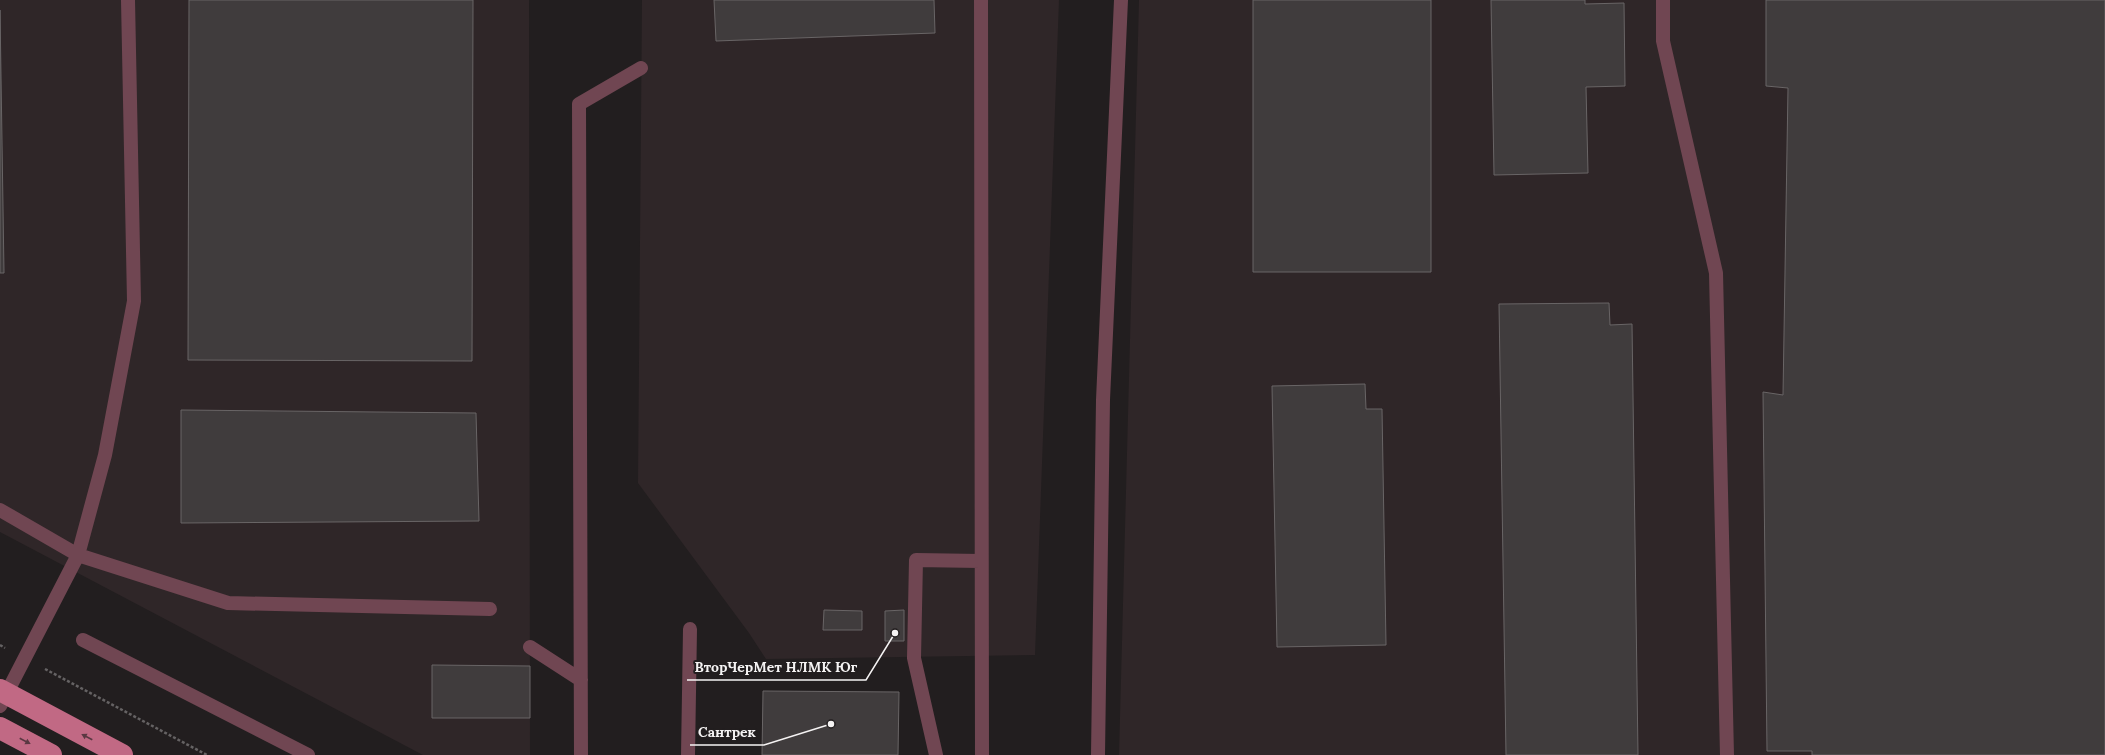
<svg xmlns="http://www.w3.org/2000/svg" width="2105" height="755" viewBox="0 0 2105 755" font-family="Lora,serif">
  <rect width="100%" height="100%" fill="#221e1f"/>
  <path fill="#2f2628" d="M0 0H529L530 755H423L0 532Z
    M642 0H1059L1035 655 766 659 749 633 638 483Z
    M1139 0H2105V755H1119Z"/>
  <path fill="#403c3d" stroke="#696566" d="M189 0H473L472 361 188 360Z
    M714 0H934L935 33 716 41Z
    M1253 0H1431V272H1253Z
    M1491 0H1585V4L1624 3 1625 86 1586 87 1588 173 1494 175Z
    M1766 0H2105V755H1812V751H1767L1763 392 1783 395 1788 88 1766 86Z
    M0 10 4 273H0Z
    M1609 303 1610 325 1632 324 1638 755H1506L1499 304Z
    M1365 384 1366 409H1382L1386 645 1277 647 1272 386Z
    M181 410 476 413 479 521 181 523Z
    M824 610 862 611V630H823Z
    M904 610V641H885V611Z
    M432 665 530 666V718H432Z
    M763 691 899 692 898 755H762Z"/>
  <g fill="none" stroke-linecap="round" stroke-linejoin="round">
    <path stroke="#656263" stroke-width="2.5" stroke-dasharray="3 2" stroke-linecap="butt" d="M0 645 5 648
      M45 669 207 755"/>
    <path stroke="#704652" stroke-width="14" d="M981 0 982 755
      M1663 0V41L1716 273 1727 755
      M0 510 78 555 228 603 490 609
      M83 640 308 755
      M530 647 581 680
      M0 706 78 555 105 455 134 301 128 0
      M581 755 579 104 641 68
      M688 755 690 629
      M936 755 914 658 916 560 980 561
      M1098 755 1103 400 1121 0"/>
    <path stroke="#c16984" stroke-width="22" d="M0 690 122 755
      M0 728 51 755"/>
  </g>
  <defs><path id="oneway-solid" d="M-6-.8H1V-3.2L6.5 0L1 3.2V.8H-6Z"/></defs>
  <g fill="#5a3842">
    <use href="#oneway-solid" transform="translate(87 737) rotate(-152)"/>
    <use href="#oneway-solid" transform="translate(25 741) rotate(28)"/>
  </g>
  <path fill="none" stroke="#f5f3f3" stroke-width="1.5" d="M895 633L866 680H687M831 724L764 745H690"/>
  <g fill="#f5f3f3" stroke="#221e1f" stroke-width="1.5">
    <circle cx="895" cy="633" r="4"/>
    <circle cx="831" cy="724" r="4"/>
  </g>
  <g font-size="14" text-anchor="middle" font-weight="bold" fill="#f5f3f3" stroke="#221e1f" stroke-width="4" stroke-linejoin="round" paint-order="stroke">
    <text x="776" y="672">ВторЧерМет НЛМК Юг</text>
    <text x="727" y="737">Сантрек</text>
  </g>
</svg>
